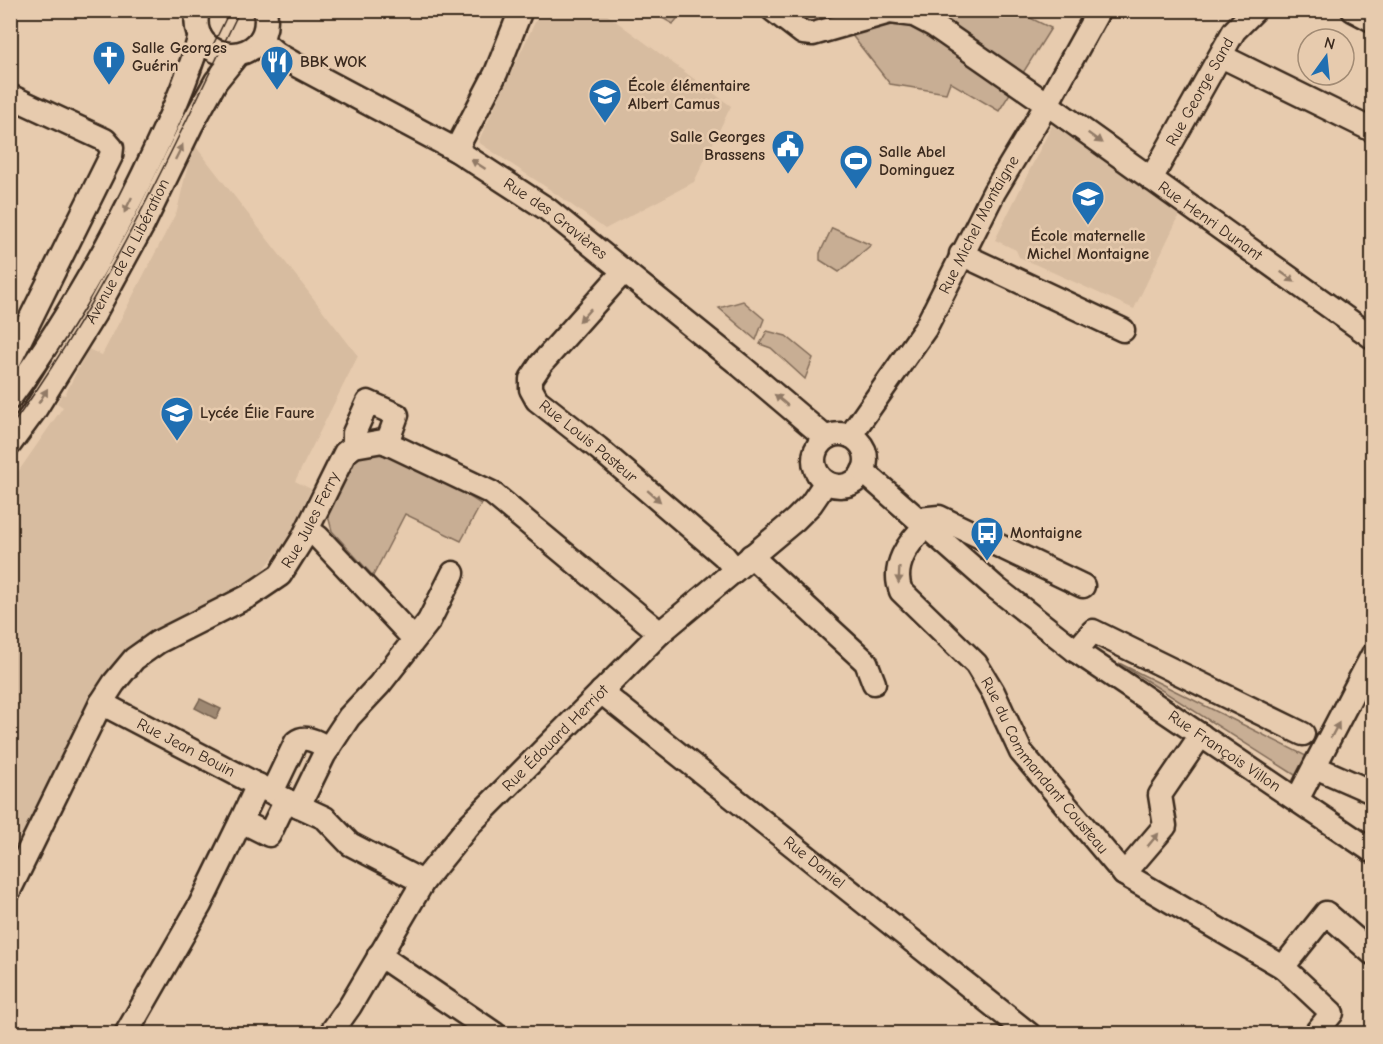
<svg xmlns="http://www.w3.org/2000/svg" width="1383" height="1044" viewBox="0 0 1383 1044" font-family="'Comic Neue',sans-serif">
  <rect width="100%" height="100%" fill="#e7cbae"/>
  <filter id="ink" filterUnits="userSpaceOnUse"><feTurbulence type="fractalNoise" baseFrequency=".0167" numOctaves="2"/><feDisplacementMap in="SourceGraphic" scale="12" xChannelSelector="R" yChannelSelector="G"/><feConvolveMatrix kernelMatrix="1 2 1 2 8 2 1 2 1" color-interpolation-filters="sRGB"/></filter>
  <g filter="url(#ink)">
    <path fill="#d7bca0" d="M543 11H602L731 106 694 182 605 229 549 189 478 142 536 20Z
      M1052 125 1181 212 1134 309 1019 257 1016 250 995 240Z
      M193 143 358 356 295 481 311 489 293 528 280 549 261 573 173 622 122 658 98 686 76 727 11 860V478L18 472 63 407 57 403 62 394 65 395 88 349 102 355 177 211Z"/>
    <path fill="#c8ae94" stroke="#826c59" stroke-width="1.5" d="M650 11H683L673 24Z
      M833 11H1016L1051 28 999 111 950 82 946 93 890 84Z
      M832 228 871 245 839 272 820 260V253Z
      M743 301 764 319 756 340 719 308Z
      M767 331 786 336 813 358 805 379 771 348 760 344Z
      M371 448 448 483 481 504 461 541 405 514 373 576 332 531 326 508 344 466Z
      M1119 663 1310 758 1298 776 1295 775Z"/>
    <path fill="#9e8872" stroke="#766250" stroke-width="1.5" d="M200 699 221 709 216 719 195 708Z"/>
    <g fill="none" stroke-linecap="round" stroke-linejoin="round">
      <g stroke="#3b2a1e" stroke-width="27">
        <g id="minor">
          <path d="M198 10C184 66 276 71 265 10"/>
          <path id="s1" d="M773 10 803 33 813 34 890 12 914 15 933 25 1047 104 1372 337"/>
          <path d="M1353 10 1372 20"/>
          <path id="s2" d="M260 40 277 54 298 66 456 150 547 209 741 366 826 438"/>
          <path d="M1221 56 1372 130"/>
          <path d="M10 96 105 140 112 148 111 156 10 360"/>
          <path d="M456 150 496 73 521 10"/>
          <path id="s3" d="M1151 179 1234 31 1255 10"/>
          <path d="M961 254 1123 330"/>
          <path id="s4" d="M624 271 541 364 531 379V389L537 400 598 448 724 556 735 569"/>
          <path d="M10 398C62 328 105 253 143 175 165 129 186 85 200 36"/>
          <circle cx="840" cy="460" r="26"/>
          <path id="s5" d="M850 436 925 329 994 192 1047 104 1099 10"/>
          <path id="s6" d="M10 444 35 410 94 315 143 225 191 126 216 81 238 54"/>
          <path d="M354 446V433L368 402 397 415 387 443"/>
          <path id="s7" d="M863 471 996 588 1076 651 1372 851"/>
          <path d="M919 519 939 517 1083 586"/>
          <path id="s8" d="M926 526C908 542 891 567 901 591L976 664 993 692 1021 752 1124 874 1165 826 1160 795 1201 735"/>
          <path d="M308 530 318 537 414 639"/>
          <path d="M751 556 866 662 874 683"/>
          <path d="M1076 651 1093 631 1303 734"/>
          <path id="s9" d="M601 692 1029 1034"/>
          <path id="s10" d="M101 703 286 800 325 818 350 844 423 882"/>
          <path d="M1315 767 1372 792"/>
          <path d="M272 792 296 742C306 734 318 743 329 748"/>
          <path d="M1297 800 1372 656"/>
          <path d="M299 806 324 755 339 732 349 717 379 685 429 621 453 573"/>
          <path d="M241 821 258 785"/>
          <path d="M1124 874 1283 967 1326 913 1372 953"/>
          <path id="s11" d="M10 889 101 703 114 683 134 659 158 642 249 596 280 575 302 540 345 453 354 446 383 441 492 493 660 633"/>
          <path d="M379 955 495 1034"/>
          <path d="M1283 967 1332 1013 1315 1034"/>
          <path d="M126 1034 200 905 241 821 269 835 286 800"/>
          <path id="s12" d="M330 1034 350 1006 423 882 470 824 660 633 795 520 811 504 826 482"/>
        </g>
      </g>
      <use href="#minor" stroke="#e7cbae" stroke-width="22"/>
      <path stroke="#3b2a1e" stroke-width="1.5" d="M199 74 230 10
        M10 428C105 298 170 154 240 10"/>
    </g>
    <defs><path id="oneway-solid" d="M-6-.8H1V-3.2L6.5 0L1 3.2V.8H-6Z" transform="scale(1.5)"/></defs>
    <g fill="#917a66">
      <use href="#oneway-solid" transform="translate(1095 138) rotate(36)"/>
      <use href="#oneway-solid" transform="translate(179 152) rotate(-64)"/>
      <use href="#oneway-solid" transform="translate(478 164) rotate(-147)"/>
      <use href="#oneway-solid" transform="translate(128 205) rotate(116)"/>
      <use href="#oneway-solid" transform="translate(1288 277) rotate(36)"/>
      <use href="#oneway-solid" transform="translate(585 315) rotate(132)"/>
      <use href="#oneway-solid" transform="translate(43 396) rotate(-59)"/>
      <use href="#oneway-solid" transform="translate(781 400) rotate(-140)"/>
      <use href="#oneway-solid" transform="translate(654 496) rotate(41)"/>
      <use href="#oneway-solid" transform="translate(899 575) rotate(93)"/>
      <use href="#oneway-solid" transform="translate(1335 730) rotate(-62)"/>
      <use href="#oneway-solid" transform="translate(1153 840) rotate(-50)"/>
    </g>
  </g>
  <defs>
    <g id="church-pin" transform="scale(1.725)"><path d="M0 17L-7.5 6A9.5 9.5 0 1 1 7.5 6Z" fill="#1f6fb2" stroke="#e7cbae"/><path d="M-1.2-6h2.4v3.5h3.3v2.4h-3.3V6h-2.4V-.1h-3.3v-2.4h3.3Z" fill="#fff"/></g>
    <g id="restaurant-pin" transform="scale(1.725)"><path d="M0 17L-7.5 6A9.5 9.5 0 1 1 7.5 6Z" fill="#1f6fb2" stroke="#e7cbae"/><path d="M-5-6h1v4h1v-4h1v4h1v-4h1v5L-1.5 .5V6h-2V.5L-5-1ZM5-6V6H3V1.5H1.5Q1.5-4 5-6Z" fill="#fff"/></g>
    <g id="school-pin" transform="scale(1.725)"><path d="M0 17L-7.5 6A9.5 9.5 0 1 1 7.5 6Z" fill="#1f6fb2" stroke="#e7cbae"/><path d="M0-5L7-2L0 1L-7-2ZM-4 1L0 2.5L4 1V4Q0 6-4 4Z" fill="#fff"/></g>
    <g id="civic-pin" transform="scale(1.725)"><path d="M0 17L-7.5 6A9.5 9.5 0 1 1 7.5 6Z" fill="#1f6fb2" stroke="#e7cbae"/><path d="M-.6-6.5H3V-4.5H.6V-3L4-1V1h2V6H-6V1h2V-1L-.6-3ZM-1.2 2.5V6h2.4V2.5Z" fill="#fff"/></g>
    <g id="stadium-pin" transform="scale(1.725)"><path d="M0 17L-7.5 6A9.5 9.5 0 1 1 7.5 6Z" fill="#1f6fb2" stroke="#e7cbae"/><path d="M0-5a6.5 5 0 1 0 0 10a6.5 5 0 1 0 0-10ZM-3.5-1.8h7v3.6h-7Z" fill="#fff"/></g>
    <g id="bus-pin" transform="scale(1.725)"><path d="M0 17L-7.5 6A9.5 9.5 0 1 1 7.5 6Z" fill="#1f6fb2" stroke="#e7cbae"/><path d="M-5-6H5V4H4V6H2V4H-2V6H-4V4H-5ZM-3.5-4V0h7V-4ZM-3.5 1.2v1.5H-2V1.2ZM2 1.2v1.5H3.5V1.2Z" fill="#fff"/></g>
  </defs>
  <g fill-rule="evenodd">
    <use href="#church-pin" x="109" y="57"/>
    <use href="#restaurant-pin" x="277" y="62"/>
    <use href="#school-pin" x="605" y="95"/>
    <use href="#civic-pin" x="788" y="146"/>
    <use href="#stadium-pin" x="856" y="161"/>
    <use href="#school-pin" x="1088" y="197"/>
    <use href="#school-pin" x="177" y="413"/>
    <use href="#bus-pin" x="987" y="533"/>
  </g>
  <g text-anchor="middle" dominant-baseline="central" stroke-width="5" stroke-linejoin="round" paint-order="stroke">
    <g font-size="16" font-weight="bold" fill="#3b2a1e" stroke="#e7cbae" text-anchor="start">
      <text x="132" y="48">Salle Georges<tspan x="132" dy="18">Guérin</tspan></text>
      <text x="300" y="62">BBK WOK</text>
      <text x="628" y="86">École élémentaire<tspan x="628" dy="18">Albert Camus</tspan></text>
      <text x="765" y="137" text-anchor="end">Salle Georges<tspan x="765" dy="18">Brassens</tspan></text>
      <text x="879" y="152">Salle Abel<tspan x="879" dy="18">Dominguez</tspan></text>
      <text x="1088" y="236" text-anchor="middle">École maternelle<tspan x="1088" dy="18">Michel Montaigne</tspan></text>
      <text x="200" y="413">Lycée Élie Faure</text>
      <text x="1010" y="533">Montaigne</text>
    </g>
    <g font-size="16" fill="#3b2a1e" stroke="#e7cbae">
      <text stroke="none"><textPath href="#s3" startOffset="100">Rue George Sand</textPath></text>
      <text stroke="none"><textPath href="#s2" startOffset="346">Rue des Gravières</textPath></text>
      <text stroke="none"><textPath href="#s1" startOffset="513">Rue Henri Dunant</textPath></text>
      <text stroke="none"><textPath href="#s5" startOffset="248">Rue Michel Montaigne</textPath></text>
      <text stroke="none"><textPath href="#s6" startOffset="226">Avenue de la Libération</textPath></text>
      <text stroke="none"><textPath href="#s4" startOffset="231">Rue Louis Pasteur</textPath></text>
      <text stroke="none"><textPath href="#s11" startOffset="494">Rue Jules Ferry</textPath></text>
      <text stroke="none"><textPath href="#s12" startOffset="374">Rue Édouard Herriot</textPath></text>
      <text stroke="none"><textPath href="#s10" startOffset="96">Rue Jean Bouin</textPath></text>
      <text stroke="none"><textPath href="#s7" startOffset="458">Rue François Villon</textPath></text>
      <text stroke="none"><textPath href="#s8" startOffset="302">Rue du Commandant Cousteau</textPath></text>
      <text stroke="none"><textPath href="#s9" startOffset="273">Rue Daniel</textPath></text>
    </g>
  </g>
  <rect width="1383" height="1044" fill="none" stroke="#e7cbae" stroke-width="36"/>
  <rect x="18" y="18" width="1347" height="1008" fill="none" stroke="#3b2a1e" stroke-width="2" filter="url(#ink)"/>
  <g transform="translate(1326 57) rotate(15)"><circle r="28" fill="#e7cbae" stroke="#a28b74" stroke-width="1.5"/>
  <path d="M0-4.5L10 22L0 15L-10 22Z" fill="#1f6fb2"/>
  <text y="-9" font-size="16" font-weight="bold" text-anchor="middle" fill="#3b2a1e">N</text>
  </g>
</svg>
